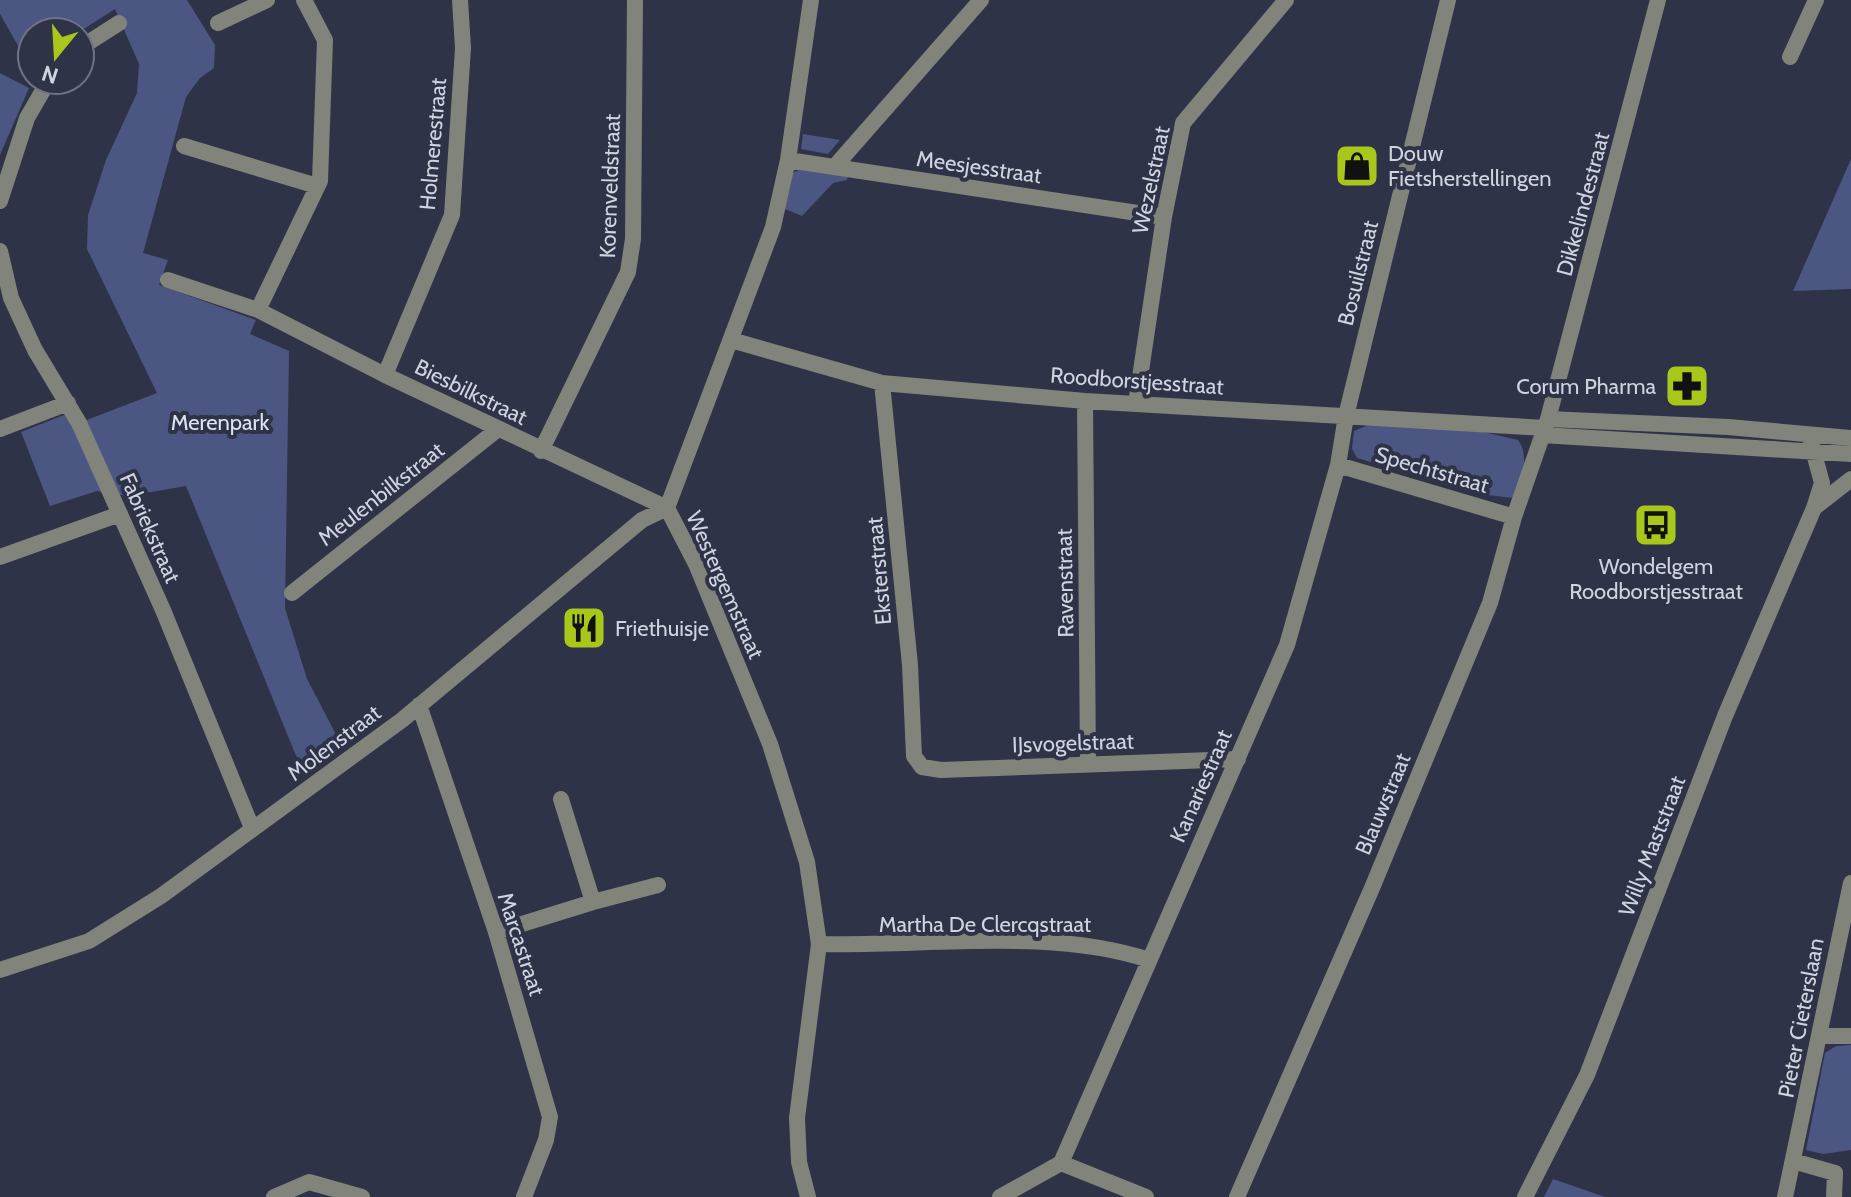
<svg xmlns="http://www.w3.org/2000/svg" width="1851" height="1197" viewBox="0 0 1851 1197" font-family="Cabin,sans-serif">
  <rect width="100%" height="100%" fill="#2f3348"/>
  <path fill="#4c5683" d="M0 0H187L215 45 214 68 200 78 186 97 143 253 168 260 159 285 256 320 250 334 289 351 285 608 307 679 341 744 303 773 186 486 128 496 97 491 50 506 21 432 69 413 79 423 157 393 87 249 88 215 106 160 137 93 139 64 115 9 79 32H32V70L0 14Z
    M0 73 29 88 0 155Z
    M803 134 840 140 828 154 801 149Z
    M1851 159V289L1793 291Z
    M800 169 848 176 847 180 833 183 802 216 785 209 793 173Z
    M1368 425 1475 430 1518 440C1530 455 1522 482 1514 498L1478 494 1357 458 1352 449 1354 431Z
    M1851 1045V1150L1823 1154 1806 1150 1825 1053 1836 1046Z
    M1553 1179 1605 1197H1606H1544Z"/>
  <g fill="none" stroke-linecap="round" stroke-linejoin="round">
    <path stroke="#81847a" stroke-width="16" d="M218 23 267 0
      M80 48 119 23
      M1790 57 1816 0
      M184 146 317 186
      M788 160 1164 217
      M836 165 981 0
      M0 201 27 118 49 80
      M0 251 11 298 35 350 79 423 163 610 252 828
      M168 280 258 310 385 375 667 508
      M258 310 320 181 325 40 304 0
      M731 340 882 383 1085 401 1545 428
      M385 375 452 215 463 48 460 0
      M882 383 910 665 914 756 922 767 941 770 1238 759
      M1085 401 1088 764
      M1136 404 1164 217 1183 123 1286 0
      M1548 419 1728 427 1851 438
      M0 429 68 403
      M1542 435 1851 454
      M541 451 628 272 633 239 635 0
      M1338 465 1514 517
      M667 508 696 564 770 744 807 862 819 944 797 1118 799 1162 808 1197
      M667 508 773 227 788 160 811 0
      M1814 508 1851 479
      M0 557 120 514
      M292 593 498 429
      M419 705 496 932 550 1117 546 1140 524 1197
      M593 902 658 885
      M496 932 593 902 561 799
      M819 944C924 947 1049 927 1149 960
      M0 970 89 941 161 896 402 720 642 520 667 508
      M1822 1036H1851
      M1793 1161 1835 1173 1834 1197
      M1061 1163 1287 645 1338 465 1346 416 1448 0
      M1061 1163 1146 1197
      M274 1197 309 1182 362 1197
      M1000 1197 1061 1163
      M1237 1197 1372 888 1490 603 1514 517 1548 419 1658 0
      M1525 1197 1587 1075 1725 716 1814 508 1822 483 1809 435
      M1785 1197 1851 883"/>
  </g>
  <defs>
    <g id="shop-square" transform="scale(2.3)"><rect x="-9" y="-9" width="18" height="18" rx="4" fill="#a9c71b" stroke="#2f3348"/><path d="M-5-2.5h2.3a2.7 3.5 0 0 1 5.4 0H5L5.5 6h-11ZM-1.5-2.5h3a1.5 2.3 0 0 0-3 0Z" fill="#111"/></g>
    <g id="pharmacy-square" transform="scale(2.3)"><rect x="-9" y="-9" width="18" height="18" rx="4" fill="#a9c71b" stroke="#2f3348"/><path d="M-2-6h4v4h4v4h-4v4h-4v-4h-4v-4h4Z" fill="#111"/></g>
    <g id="bus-square" transform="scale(2.3)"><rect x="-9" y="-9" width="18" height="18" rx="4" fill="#a9c71b" stroke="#2f3348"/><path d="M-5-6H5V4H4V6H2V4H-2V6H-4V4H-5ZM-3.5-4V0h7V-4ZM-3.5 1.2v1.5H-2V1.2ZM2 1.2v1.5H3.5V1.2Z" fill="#111"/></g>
    <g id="restaurant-square" transform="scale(2.3)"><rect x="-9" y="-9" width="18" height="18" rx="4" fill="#a9c71b" stroke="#2f3348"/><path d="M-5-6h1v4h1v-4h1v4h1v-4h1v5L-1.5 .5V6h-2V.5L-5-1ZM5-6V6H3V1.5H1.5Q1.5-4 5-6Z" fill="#111"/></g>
  </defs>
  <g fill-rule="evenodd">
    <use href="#shop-square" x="1357" y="166"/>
    <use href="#pharmacy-square" x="1687" y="386"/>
    <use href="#bus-square" x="1656" y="525"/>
    <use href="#restaurant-square" x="584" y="628"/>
  </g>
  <g text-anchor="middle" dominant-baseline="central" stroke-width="8" stroke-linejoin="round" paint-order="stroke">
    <g font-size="22" fill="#d0d3e0" stroke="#2f3348">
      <text transform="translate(433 144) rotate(-85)">Holmerestraat</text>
      <text transform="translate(979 167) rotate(8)">Meesjesstraat</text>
      <text transform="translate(1151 180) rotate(-78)">Wezelstraat</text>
      <text transform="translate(610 186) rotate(-88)">Korenveldstraat</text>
      <text transform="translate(1583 204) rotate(-75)">Dikkelindestraat</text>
      <text transform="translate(1358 273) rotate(-76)">Bosuilstraat</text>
      <text transform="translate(1137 381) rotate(4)">Roodborstjesstraat</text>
      <text transform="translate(471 392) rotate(26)">Biesbilkstraat</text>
      <text transform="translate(1432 470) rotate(16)">Spechtstraat</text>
      <text transform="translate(381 494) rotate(-38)">Meulenbilkstraat</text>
      <text transform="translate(150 528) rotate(66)">Fabriekstraat</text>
      <text transform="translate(879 571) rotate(-95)">Eksterstraat</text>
      <text transform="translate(1065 583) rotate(-91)">Ravenstraat</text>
      <text transform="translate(725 585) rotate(66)">Westergemstraat</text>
      <text transform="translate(334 743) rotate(-37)">Molenstraat</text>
      <text transform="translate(1073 743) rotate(-2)">IJsvogelstraat</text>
      <text transform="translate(1201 786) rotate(-66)">Kanariestraat</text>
      <text transform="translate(1383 804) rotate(-67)">Blauwstraat</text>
      <text transform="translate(1652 846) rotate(-69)">Willy Maststraat</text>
      <text x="985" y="924">Martha De Clercqstraat</text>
      <text transform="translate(521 944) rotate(72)">Marcastraat</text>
      <text transform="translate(1801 1018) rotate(-79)">Pieter Cieterslaan</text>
    </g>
    <g font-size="22" fill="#d0d3e0" stroke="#2f3348" text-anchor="start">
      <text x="1388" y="153">Douw<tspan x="1388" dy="25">Fietsherstellingen</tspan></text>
      <text x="1656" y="386" text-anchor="end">Corum Pharma</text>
      <text x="1656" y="566" text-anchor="middle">Wondelgem<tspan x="1656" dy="25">Roodborstjesstraat</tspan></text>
      <text x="615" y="628">Friethuisje</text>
    </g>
    <g font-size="22" fill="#dee2f2" stroke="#2f3348">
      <text x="220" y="422">Merenpark</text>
    </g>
  </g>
  <g transform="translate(56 56) rotate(198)"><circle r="38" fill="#2f3348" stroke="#6f7385" stroke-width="2"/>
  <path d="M0-6L14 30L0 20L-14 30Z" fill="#a9c71b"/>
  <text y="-12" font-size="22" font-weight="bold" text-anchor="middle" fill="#d0d3e0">N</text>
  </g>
</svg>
